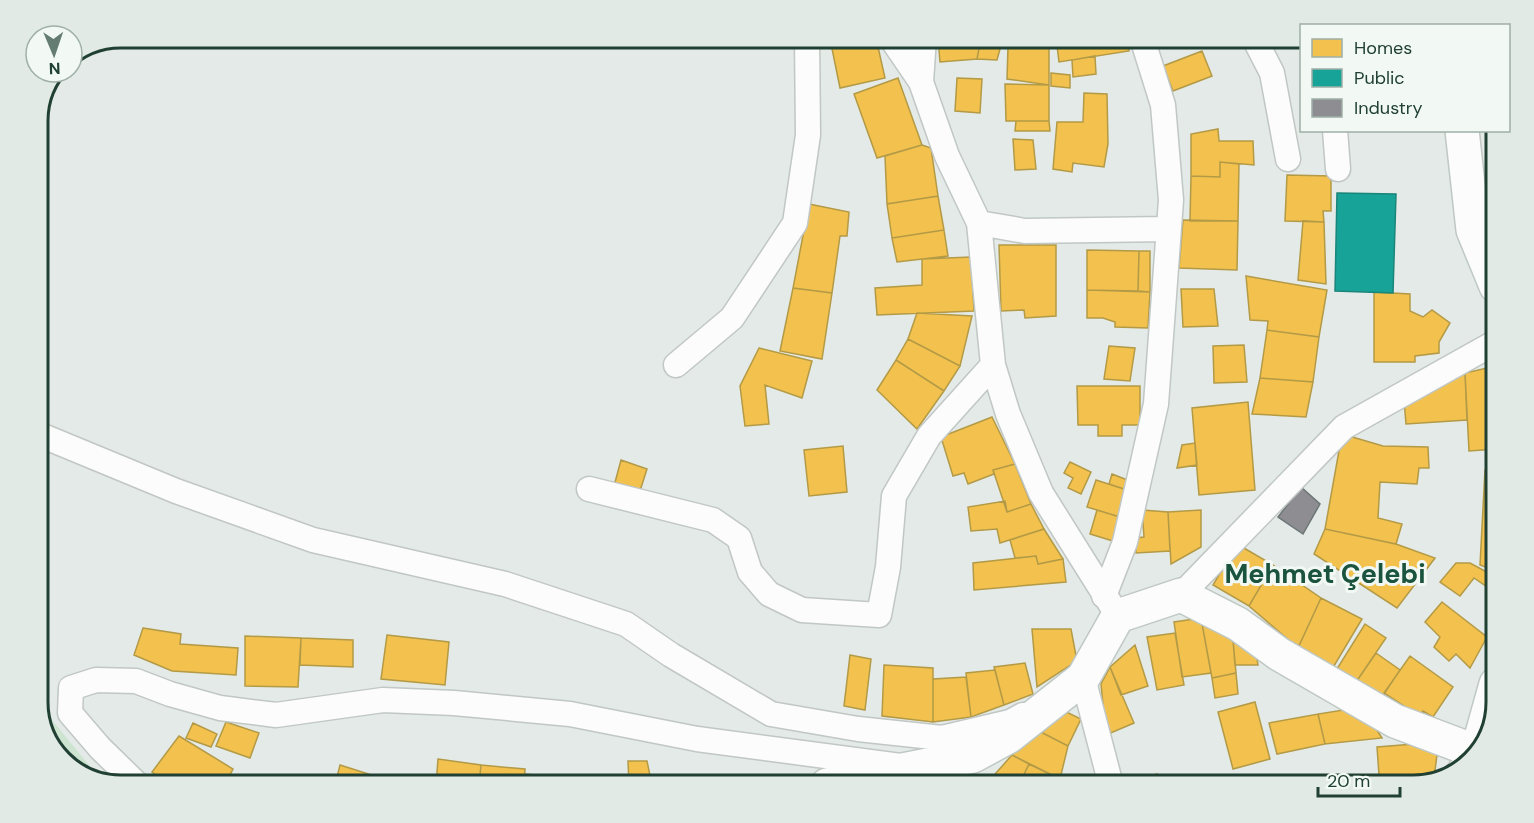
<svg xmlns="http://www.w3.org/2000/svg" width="1534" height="823" viewBox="0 0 1534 823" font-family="'DM Sans',sans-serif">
  <rect width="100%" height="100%" fill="#e4eae7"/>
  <path fill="#cce4d0" d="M38 697 52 720 102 781C64 772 38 737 38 697Z"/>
  <path fill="#f2c14e" stroke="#b39a46" stroke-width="1.5" d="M838 38H876L885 78 840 88 830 39Z
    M938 38H981L977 59 940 62Z
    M981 38H1003L997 60 977 59Z
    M1056 38H1127L1129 51 1059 62Z
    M1049 46V85L1007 79 1008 47Z
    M1202 51 1212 76 1173 91 1163 66Z
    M1095 56 1096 74 1073 77 1072 60Z
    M1051 73 1070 75V88L1051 86Z
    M898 78 922 145 877 158 854 94Z
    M957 78 982 79 980 113 955 111Z
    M1005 84 1049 85V121H1006Z
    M1084 93 1107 94 1108 144 1104 167 1073 163 1072 172 1053 169 1057 122H1083Z
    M1016 121H1049L1050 131H1015Z
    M1218 129 1219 141H1253L1254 165 1220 162V177L1191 176V134Z
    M1491 130H1496V144L1488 142Z
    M1013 139 1033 140 1036 169 1015 170Z
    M1488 142 1496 144V180L1489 179Z
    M922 145 931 148 938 196 887 204 885 156Z
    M1220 162 1239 164 1238 221H1190L1191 176 1220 177Z
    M1287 175 1331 176V211H1323L1324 222 1285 221Z
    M1489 179 1496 180V202L1492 201Z
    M938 196 944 230 892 238 887 204Z
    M1492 201 1496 202V229L1494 223Z
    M809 204 849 212 847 236H840L832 293 793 288Z
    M1183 220 1238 221 1237 270 1179 268Z
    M1303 221 1324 222 1326 284 1298 280Z
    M944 230 948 256 897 262 892 238Z
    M999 245H1056V316L1025 318 1024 310 1001 311Z
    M1087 250 1139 251 1138 291 1087 290Z
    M1139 251H1150V292L1138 291Z
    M971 257 974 311 877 315 875 288 922 285V259Z
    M1246 276 1327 290 1319 337 1267 330 1268 321 1250 320Z
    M793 288 832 293 822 359 780 351Z
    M1181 289H1214L1218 326 1183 327Z
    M1087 290 1150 292 1148 328 1115 327V322L1103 318H1087Z
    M1374 292 1410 294V311L1423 317 1432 310 1450 323 1439 342V353L1415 356V362H1374Z
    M917 313 972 316 960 366 908 339Z
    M1267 330 1319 337 1313 382 1260 378Z
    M908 339 960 366 944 391 896 360Z
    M1244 345 1247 382 1214 383 1213 346Z
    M1109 346 1135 348 1130 381 1104 379Z
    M759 348 812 361 802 398 765 385 769 424 745 426 740 386Z
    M896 360 944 391 917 429 877 390Z
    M1496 366V449L1469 451 1465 373Z
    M1465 373 1467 420 1406 424 1404 400Z
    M1260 378 1313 382 1306 417 1252 414Z
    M1077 386H1140V425H1122V436H1098V425H1078Z
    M1248 402 1255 490 1199 495 1192 408Z
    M992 417 1015 464 993 470 994 474 968 484 964 473 953 476 941 437Z
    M1342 434 1383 446 1428 447 1429 468H1419L1417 484 1380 482 1378 518 1402 524 1396 544 1325 529Z
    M1195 443 1197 465 1177 468 1182 445Z
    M843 446 847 492 809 496 804 450Z
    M621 460 647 469 639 494 614 486Z
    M1070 462 1091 472 1081 494 1068 488 1073 478 1064 473Z
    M1015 464 1031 504 1007 512 993 470Z
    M1485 470H1496V571L1480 565Z
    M1112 474 1130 481 1127 490 1109 484Z
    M1096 480 1127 490 1120 517 1087 507Z
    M1005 501 1007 512 1031 504 1044 529 1000 543 997 529 971 531 968 507Z
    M1097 510 1120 517 1113 541 1090 534Z
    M1142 510 1168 512 1170 551 1136 553 1135 538 1144 537Z
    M1201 510V547L1171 564 1168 512Z
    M1044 529 1063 559 1038 564 1036 556 1015 558 1010 540Z
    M1325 529 1396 544 1435 558 1397 608 1314 554Z
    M1237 544 1273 565 1249 606 1213 585Z
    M1036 556 1038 564 1063 559 1066 582 974 590 973 563Z
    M1456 563H1470L1496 577V593L1474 578 1460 596 1440 582Z
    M1273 565 1321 598 1298 648 1249 606Z
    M1321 598 1362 619 1331 671 1298 648Z
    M1442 602 1487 637 1470 668 1456 654 1449 661 1434 647 1440 637 1425 622Z
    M1201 618 1211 673 1182 677 1174 622Z
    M1201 618 1233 640 1236 673 1212 678Z
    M1365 624 1386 638 1354 685 1335 672Z
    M143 628 181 634 180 644 238 648 236 675 172 671 134 655Z
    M1032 629H1071L1077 661 1037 687Z
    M1175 633 1184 685 1157 690 1147 637Z
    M387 635 449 642 445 685 381 679Z
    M245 636 301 638 298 687 245 686Z
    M301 638 353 640V667L300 665Z
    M1233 640 1256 653 1258 665H1235Z
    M1135 645 1148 686 1121 695 1110 667Z
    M1376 653 1400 670 1380 700 1354 685Z
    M850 655 871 659 865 710 844 706Z
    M1410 656 1453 687 1433 717 1423 711 1419 716 1384 693Z
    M1025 663 1033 694 1004 705 994 667Z
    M884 665 933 668V722L882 716Z
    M1110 667 1134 723 1106 735 1101 684Z
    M995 670 1004 705 971 717 966 673Z
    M1236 673 1238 694 1215 698 1212 678Z
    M966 677 971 717 933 722V679Z
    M1255 702 1270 759 1233 769 1218 712Z
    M1054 706 1081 719 1068 746 1033 728Z
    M1362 707 1382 738 1325 744 1318 714Z
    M1318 714 1325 744 1277 754 1269 723Z
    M226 722 259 733 250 758 216 746Z
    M193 723 217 734 211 747 186 738Z
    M1033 728 1068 746 1060 779 1012 755Z
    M179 736 233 769 225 785H171L152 772Z
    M1427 743 1438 747 1434 778 1379 775 1377 747Z
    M1012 755 1029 764 1019 785H995L988 782Z
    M438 759 481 765 479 785H436Z
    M628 761H647L652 785H629Z
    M1029 764 1060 779 1058 785H1019Z
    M340 765 378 777 376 785H335Z
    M481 765 525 769 524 785H479Z
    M525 774 586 780V785H524Z
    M1157 774 1161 785H1122Z
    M229 778 244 785H225Z"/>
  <path fill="#17a398" stroke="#1a857a" stroke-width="1.5" d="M1337 193 1396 194 1393 293 1335 291Z"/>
  <path fill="#8d8d92" stroke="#6c7676" stroke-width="1.5" d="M1301 487 1320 504 1303 534 1278 517Z"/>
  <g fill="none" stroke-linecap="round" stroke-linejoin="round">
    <g stroke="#c1c7c4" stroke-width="27">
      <path id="minor" d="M891 38 921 82 947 156 979 223 993 365 1008 414 1041 493 1118 616
        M1254 38 1272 73 1288 159
        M921 82 924 38
        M1335 130 1338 169
        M979 223 1025 231 1167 229
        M676 365 732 318 795 223 808 135 807 38
        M38 434 176 491 313 540 505 584 626 624 671 655 771 714 858 729 942 738 1010 722 1023 715
        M589 489 713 520 739 538 750 572 769 594 802 610 879 615 888 567 894 496 929 436 993 365
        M1181 595 1344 427 1496 342
        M1104 596 1125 542 1156 404 1171 200 1163 105 1142 38
        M1070 686 1083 678 1111 785
        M1458 772 1477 751
        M138 785 100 748 70 713 71 688 96 680 136 681 170 694 220 708 276 715 383 700 454 703 570 714 697 739 908 767 910 785"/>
    </g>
    <g stroke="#bfc8c4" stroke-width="36">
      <path id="secondary" d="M1462 130 1473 230 1496 286
        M1477 752 1496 684
        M827 785 973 756 1008 737 1083 678 1118 616 1181 595 1238 624 1279 654 1395 721 1477 752"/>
    </g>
    <use href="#minor" stroke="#fbfcfb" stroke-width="24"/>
    <use href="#secondary" stroke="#fbfcfb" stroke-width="33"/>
  </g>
  <g text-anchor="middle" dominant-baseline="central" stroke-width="6" stroke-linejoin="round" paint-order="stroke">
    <g font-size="27" font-weight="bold" fill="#1a543e" stroke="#f2f9f5">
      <text x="1325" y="573">Mehmet Çelebi</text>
    </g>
  </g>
  <path d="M0 0H1534V823H0ZM121 48H1413A73 73 0 0 1 1486 121V702A73 73 0 0 1 1413 775H121A73 73 0 0 1 48 702V121A73 73 0 0 1 121 48Z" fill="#e1eae5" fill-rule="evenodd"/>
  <path fill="none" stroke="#204033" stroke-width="3" d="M121 48H1413A73 73 0 0 1 1486 121V702A73 73 0 0 1 1413 775H121A73 73 0 0 1 48 702V121A73 73 0 0 1 121 48Z"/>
  <rect x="1300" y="24" width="210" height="108" fill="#f2f9f5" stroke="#9eafa7" stroke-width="1.5"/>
  <rect x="1312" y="39" width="30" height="18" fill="#f2c14e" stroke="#9eafa7" stroke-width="1.5"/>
  <text x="1354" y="54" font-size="18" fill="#204033">Homes</text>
  <rect x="1312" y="69" width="30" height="18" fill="#17a398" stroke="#9eafa7" stroke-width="1.5"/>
  <text x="1354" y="84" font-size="18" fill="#204033">Public</text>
  <rect x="1312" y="99" width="30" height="18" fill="#8d8d92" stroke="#9eafa7" stroke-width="1.5"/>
  <text x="1354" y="114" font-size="18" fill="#204033">Industry</text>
  <g transform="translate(54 54) rotate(178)"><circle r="28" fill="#f2f9f5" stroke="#9eafa7" stroke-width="1.5"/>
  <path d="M0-4.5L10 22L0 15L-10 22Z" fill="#657c72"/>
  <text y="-9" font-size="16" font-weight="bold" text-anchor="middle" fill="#204033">N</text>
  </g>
  <path d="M1318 787v9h82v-9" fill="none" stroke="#204033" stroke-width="3"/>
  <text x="1327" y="787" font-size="18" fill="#204033" stroke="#f2f9f5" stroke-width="4.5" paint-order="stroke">20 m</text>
</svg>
